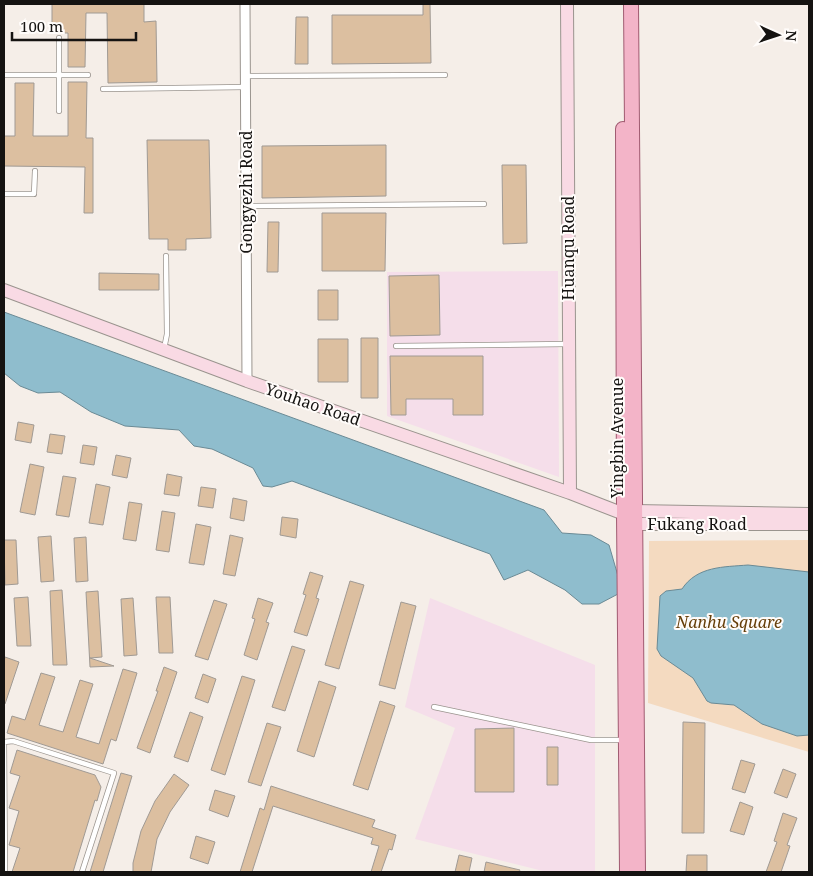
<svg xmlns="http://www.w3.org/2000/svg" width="813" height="876" viewBox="0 0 813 876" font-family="'Noto Serif',serif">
  <rect width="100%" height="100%" fill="#f5eee8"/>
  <path fill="#f5deea" d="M558 271 559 477 387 416V272Z
    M430 598 595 665V872H547L415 839 455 728 405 707Z"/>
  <path fill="#f4dac0" d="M809 540V752L648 703 649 541Z"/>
  <path fill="#8fbdcd" stroke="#6a8a95" d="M4 312 544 510 562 533 591 535 609 545 618 576V594L599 604H582L565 590 528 570 504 580 490 554 292 481 272 487 263 486 253 468 212 449 194 446 179 430 125 426 91 412 60 392 38 393 20 386 4 373Z
    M748 565 809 572V735L797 736 762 724 734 705 711 703 707 701 693 678 661 656 657 649 660 596 666 591 682 589C697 566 724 567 748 565Z"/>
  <path fill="#dcbfa0" stroke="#a09a94" d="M52 4H144V22L156 21 157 82 108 83 107 13H86L85 67H68V33H50V24H52Z
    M423 4H430L431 63 332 64V15H423Z
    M296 17H308V64H295Z
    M68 82H87L86 138H93V213H84L85 167 4 166V136H15V83H34L33 136H68Z
    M147 140H209L211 238 186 239V250H168V239H149Z
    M386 145V196L262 198V146Z
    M502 165H526L527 243 503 244Z
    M322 213H386L385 271H322Z
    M268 222H279L278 272H267Z
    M99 273 159 274V290H99Z
    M439 275 440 335 390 336 389 276Z
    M318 290H338V320H318Z
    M361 338H378V398H361Z
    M318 339H348V382H318Z
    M390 356H483V415H453V399H406V415H391Z
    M18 422 34 425 31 443 15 440Z
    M50 434 65 436 62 454 47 452Z
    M83 445 97 447 94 465 80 463Z
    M116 455 131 458 127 478 112 475Z
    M30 464 44 467 35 515 20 512Z
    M167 474 182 477 179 496 164 494Z
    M63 476 76 478 69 517 56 515Z
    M96 484 110 487 103 525 89 523Z
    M201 487 216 489 213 508 198 506Z
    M233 498 247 501 244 521 230 518Z
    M129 502 142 504 136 541 123 539Z
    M162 511 175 513 169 552 156 550Z
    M282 517 298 519 296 538 280 535Z
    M196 524 211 527 204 565 189 563Z
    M230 535 243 538 235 576 223 574Z
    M51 536 54 581 41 582 38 537Z
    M86 537 88 581 76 582 74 538Z
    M4 540H16L18 584 5 585Z
    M310 572 323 576 316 598 319 599 307 636 294 632 306 595 303 594Z
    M350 581 364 585 339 669 325 665Z
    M62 590 67 665H53L50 591Z
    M98 591 102 657 90 658 114 666 90 667 86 592Z
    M28 597 31 646H17L14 598Z
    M156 597H170L173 653H159Z
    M133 598 137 655 124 656 121 599Z
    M258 598 273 603 266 622 269 623 257 660 244 655 255 619 252 618Z
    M214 600 227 604 208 660 195 656Z
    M401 602 416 606 395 689 379 685Z
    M292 646 305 650 285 711 272 707Z
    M5 657 19 662 5 704H4V662Z
    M164 667 177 672 150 753 137 748 158 691H156Z
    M123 669 137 673 116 741 111 739 103 764 7 733 12 716 25 720 41 673 55 677 39 725 63 732 80 680 93 684 76 737 99 744Z
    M203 674 216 679 208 703 195 698Z
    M242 676 255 680 225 775 211 770Z
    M319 681 336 687 314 757 297 751Z
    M380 701 395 706 368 790 353 785Z
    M190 712 203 717 188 762 174 757Z
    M683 722 705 723 704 833H682Z
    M267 723 281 727 261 786 248 782Z
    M514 728V792H475V729Z
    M547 747H558V785H547Z
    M17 750 95 775 101 787 97 801 95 800 73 872H12L20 848 9 845 19 811 9 808 20 776 10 773Z
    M741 760 755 764 745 793 732 789Z
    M783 769 796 774 787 798 774 793Z
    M121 773 132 776 103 872H90Z
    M174 774 189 785 170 812 157 839 151 872H133V863L141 831 155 801Z
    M271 786 375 820 372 827 396 835 392 850 389 849 381 872H371L379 846 371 844 373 838 273 806 252 872H240L260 808 264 810Z
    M215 790 235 796 228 817 209 810Z
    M740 802 753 807 744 835 730 831Z
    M783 813 797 818 787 845 790 846 781 872H766L777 842 774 841Z
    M196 836 215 842 208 864 190 858Z
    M459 855 472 858 469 872H455Z
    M687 855H707V872H686Z
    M486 862 520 870 519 872H484Z"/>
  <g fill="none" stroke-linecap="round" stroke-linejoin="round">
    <g stroke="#9a948e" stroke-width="6">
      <path id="lane" d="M4 75H88
        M246 76 445 75
        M103 89 246 87
        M59 111V38
        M4 194H34L35 171
        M246 206 484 204
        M396 346 567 344
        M164 349 167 334 166 256
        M434 707 591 740H624
        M4 742 13 741 114 773 82 872
        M4 742 5 872"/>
    </g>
    <g stroke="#9a948e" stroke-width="11">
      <path id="street" d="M245 4 247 381"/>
    </g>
    <g stroke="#9a948e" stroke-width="14">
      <path id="secondary" d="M567 4 570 493
        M4 290 247 381 570 493 624 514 636 524H809
        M627 514 635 511 809 514"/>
    </g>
    <g stroke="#a05b71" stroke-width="16">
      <path id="primary" d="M631 4 638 872
        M623 129 624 514 627 872"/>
    </g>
    <use href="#lane" stroke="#fff" stroke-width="4.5"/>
    <use href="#street" stroke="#fff" stroke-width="9"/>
    <use href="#secondary" stroke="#f9dae4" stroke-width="12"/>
    <use href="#primary" stroke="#f3b4c8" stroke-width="14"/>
  </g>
  <g text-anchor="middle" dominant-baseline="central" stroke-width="4" stroke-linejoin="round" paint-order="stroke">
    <g font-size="16" fill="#151311" stroke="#fffcfa">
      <text transform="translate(246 192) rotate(-90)">Gongyezhi Road</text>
      <text transform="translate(568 248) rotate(-90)">Huanqu Road</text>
      <text transform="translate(313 404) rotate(19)">Youhao Road</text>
      <text transform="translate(617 438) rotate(-90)">Yingbin Avenue</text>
      <text x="697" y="524">Fukang Road</text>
    </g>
    <g font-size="16" font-style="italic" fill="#663f0a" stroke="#fffcfa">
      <text x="729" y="622">Nanhu Square</text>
    </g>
  </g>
  <rect width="813" height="876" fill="none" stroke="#151311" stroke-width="10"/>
  <g transform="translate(778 35) rotate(93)" stroke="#fffcfa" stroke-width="4" paint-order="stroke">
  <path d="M0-4L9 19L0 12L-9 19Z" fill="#151311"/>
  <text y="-8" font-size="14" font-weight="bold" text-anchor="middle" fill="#151311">N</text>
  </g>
  <path d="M12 32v8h124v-8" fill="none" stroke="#151311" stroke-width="2.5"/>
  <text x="20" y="32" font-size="15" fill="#151311" stroke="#fffcfa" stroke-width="4" paint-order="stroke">100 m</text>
</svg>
